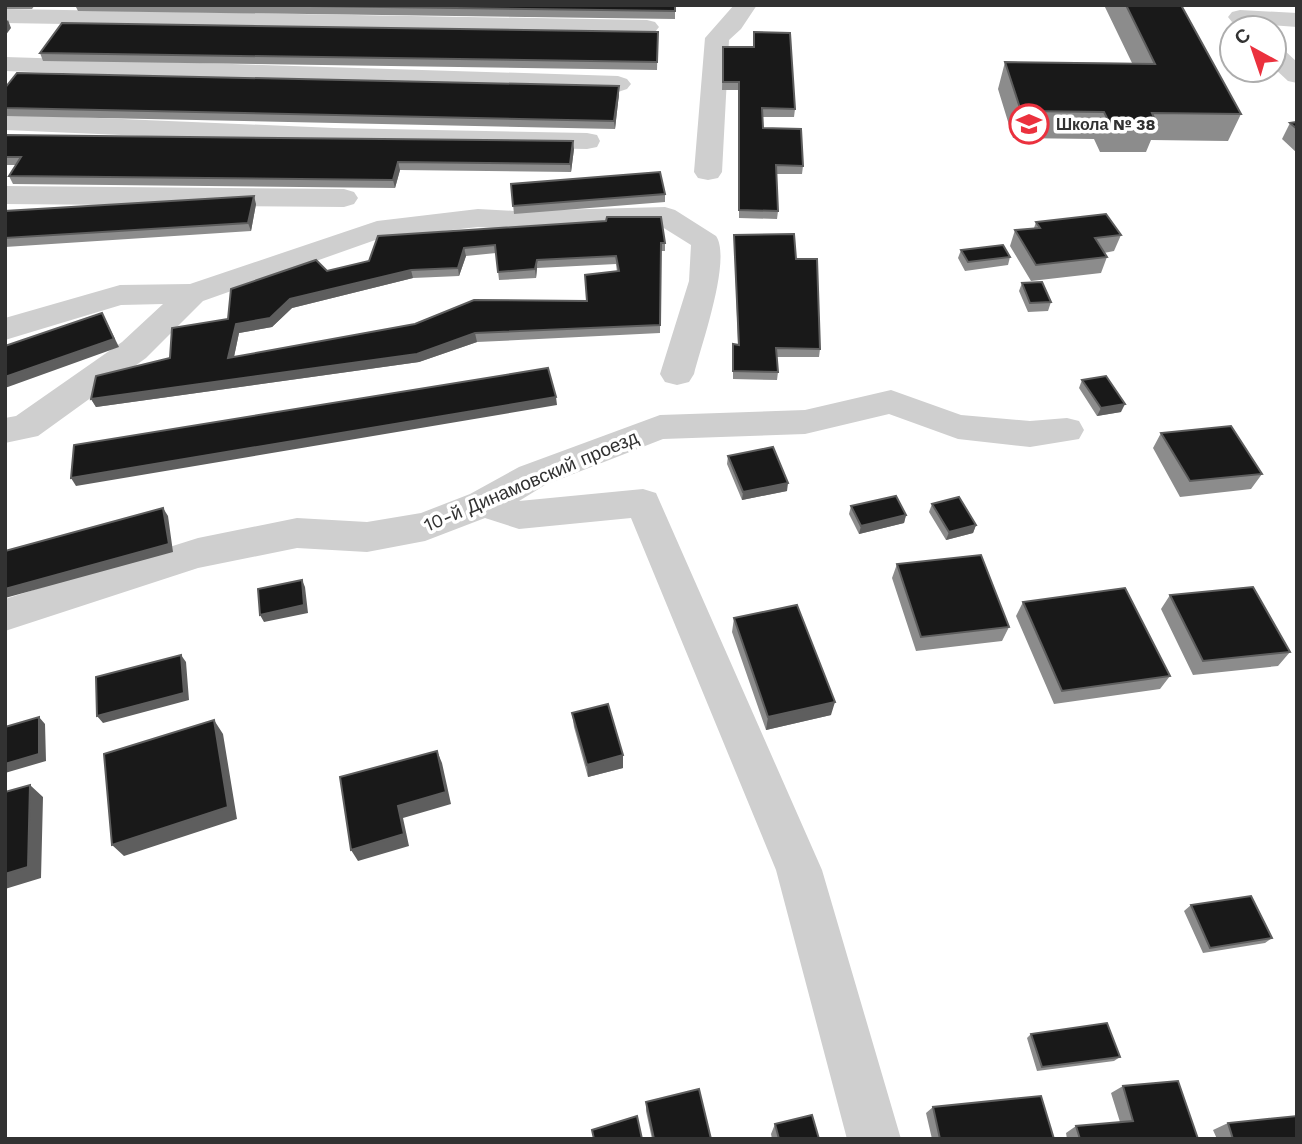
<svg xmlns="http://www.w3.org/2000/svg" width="1302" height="1144" viewBox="0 0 1302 1144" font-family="'Work Sans',sans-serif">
  <rect width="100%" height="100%" fill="#fff"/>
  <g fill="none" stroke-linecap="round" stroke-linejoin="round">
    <path fill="#cfcfcf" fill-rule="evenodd" d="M734 5H757L741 29 729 40 722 172 718 178 708 180 698 178 694 172 705 38Z
      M5 9 647 20 655 22 659 27 655 32 647 34 5 23Z
      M1240 10 1297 13V27L1232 22 1228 17 1232 12Z
      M1274 47 1283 49 1297 62V83L1288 81 1274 68Z
      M5 57 618 76 627 79 631 84 627 89 618 92 5 71Z
      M5 114 334 128 587 133 597 135 600 141 597 147 587 149 334 144 5 130Z
      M5 186 344 189 354 192 358 198 354 204 344 207 5 204Z
      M665 207 675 210 716 236C732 259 701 346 694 374L689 382 677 385 665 382 660 374 689 281 691 245 659 225 515 229 478 227 381 238 203 301 146 358 38 436 5 443V418L16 416 122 342 163 304 121 305 5 340V318L120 285 190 284 377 221 478 209 515 211Z
      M891 390 961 415 1030 421 1067 418 1079 421 1084 430 1079 439 1030 447 958 439 889 414 805 434 663 439 545 485 519 501 643 489 656 493 822 870 901 1139H847L776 870 631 518 519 529 485 518 425 541 367 552 297 548 198 568 5 631V599L198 538 297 518 367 522 421 513 470 494 519 467 660 415 805 410Z"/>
  </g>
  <path fill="#8c8c8c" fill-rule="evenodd" d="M5 5H35L32 9H5Z
    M75 5H675V19L78 11Z
    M1104 5H1181L1241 114 1228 141 1151 140 1146 152H1100L1094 139 1013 138 998 89 1005 62 1132 63Z
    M658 32 657 70 43 61 40 53Z
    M754 32 795 109 794 117H763V128L803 166 802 174H776L778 211 777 219 739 218V90H722L723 47H754Z
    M5 88 619 94 615 129 5 116Z
    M1297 122V153L1282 139 1290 123Z
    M5 135 574 149 571 172 400 170 395 188 13 184 9 176 16 165H5Z
    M511 184 665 194V202L514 214Z
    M256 204 251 231 5 247V211Z
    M1036 222 1121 235 1114 251 1104 253 1107 257 1101 273 1031 281 1010 246 1015 230 1034 228Z
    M734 235 796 259 820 349 819 357H776L778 372 777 380 733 379V344L738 345Z
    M378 236 665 243V251H661L660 333 477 342 419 362 96 407 91 399 170 358 228 319 327 271 369 261ZM496 253 499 280 536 278 537 268 616 264 617 272 587 301 234 357 239 333 272 327 292 308 413 278 459 276 466 256Z
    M961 250 1010 257 1008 265 965 271 958 258Z
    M1022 283 1051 302 1048 311 1028 312 1019 291Z
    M1082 380 1121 412 1097 416 1079 388Z
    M1161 433 1262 474 1251 489 1180 497 1153 448Z
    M728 456 787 491 742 500 727 464Z
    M932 504 976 525 973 533 946 540 929 512Z
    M851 506 906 515 904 523 859 534 849 514Z
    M897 564 1009 627 1002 641 916 651 892 578Z
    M1170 595 1290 652 1278 666 1193 675 1161 609Z
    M1023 602 1170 676 1160 689 1054 704 1016 616Z
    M734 618 831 715 766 730 732 632Z
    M572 713 623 755V768L588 777 574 727Z
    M1191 905 1272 938 1265 943 1203 953 1184 911Z
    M1031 1034 1120 1057 1114 1061 1037 1071 1027 1038Z
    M1123 1086 1198 1139H1067L1066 1133 1076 1126 1120 1122 1111 1093Z
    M646 1102 711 1139H652L646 1111Z
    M933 1107 1054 1139H932L926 1113Z
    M1228 1123 1297 1139H1217L1213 1130Z
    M775 1124 819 1139H772L771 1134Z"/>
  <path fill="#5e5e5e" d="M8 20 11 28 5 36V23Z
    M619 86V94L615 129 614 121Z
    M573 141 574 149 571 172 570 164Z
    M398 162 400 170 395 188 393 180Z
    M254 196 256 204 251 231 248 223Z
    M464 248 466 256 459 276 458 268Z
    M537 260V268L536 278 535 269Z
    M411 270 413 278 292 308 272 327 239 333 232 366 228 358 236 324 290 299Z
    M102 313 119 347 5 388V377Z
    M475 333 477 342 419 362 96 407 91 399Z
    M556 397 557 405 76 486 71 478Z
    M1125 404 1121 412 1097 416 1101 408Z
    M788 483 787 491 742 500 743 492Z
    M163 508 168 516 173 552 5 598V589Z
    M906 515 904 523 859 534 861 526Z
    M976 525 973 533 946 540 949 532Z
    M302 580 305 587 308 613 264 622 260 615Z
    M181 655 186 662 189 700 103 723 97 716Z
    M835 702 831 715 766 730 768 717Z
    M39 717 45 724 46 761 5 773V764Z
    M214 720 223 734 237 819 124 856 112 845Z
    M437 751 442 763 451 804 403 818 409 846 358 861 351 850Z
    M623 755V768L588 777 587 765Z
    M30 785 43 797 41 878 5 889V874Z"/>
  <path fill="#191919" stroke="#5e5e5e" stroke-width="2" fill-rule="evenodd" d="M234 5H675V11Z
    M1126 5H1181L1241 114 1152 113 1157 125 1110 124 1104 112 1021 111 1005 62 1155 64Z
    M62 23 658 32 657 62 40 53Z
    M754 32 790 33 795 109 762 108 763 128 801 129 803 166 776 165 778 211 739 210V82H723V47H754Z
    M17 73 619 86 614 121 5 108V88Z
    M1297 122V129L1290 123Z
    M5 135 573 141 570 164 398 162 393 180 9 176 21 157H5Z
    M660 172 665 194 513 206 511 184Z
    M254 196 248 223 5 238V211Z
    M1106 214 1121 235 1095 238 1107 257 1036 265 1015 230 1040 228 1036 222Z
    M607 217H661L665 243H661L660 325 475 333 417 354 91 399 96 376 170 358 172 328 228 319 231 289 316 260 327 271 369 261 378 236 606 221ZM495 245 498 272 535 269 537 260 616 256 619 271 585 275 587 301 474 300 415 324 228 358 236 324 270 318 290 299 411 270 458 268 464 248Z
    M794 234 796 259H817L820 349 776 348 778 372 733 371V344L739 345 734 235Z
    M1003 245 1010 257 968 262 961 250Z
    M1042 282 1051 302 1030 303 1022 283Z
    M102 313 114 339 5 377V346Z
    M548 368 556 397 71 478 74 445Z
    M1106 376 1125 404 1101 408 1082 380Z
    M1231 426 1262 474 1190 481 1161 433Z
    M773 447 788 483 743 492 728 456Z
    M896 496 906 515 861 526 851 506Z
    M959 497 976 525 949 532 932 504Z
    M163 508 169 544 5 589V551Z
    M981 555 1009 627 921 637 897 564Z
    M302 580 304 605 260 615 258 589Z
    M1253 587 1290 652 1203 661 1170 595Z
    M1125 588 1170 676 1062 691 1023 602Z
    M797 605 835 702 768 717 734 618Z
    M181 655 184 693 97 716 96 677Z
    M608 704 623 755 587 765 572 713Z
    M39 717V754L5 764V727Z
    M214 720 228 807 112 845 104 754Z
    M437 751 446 792 398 806 404 834 351 850 340 777Z
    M30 785 28 867 5 874V792Z
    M1251 896 1272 938 1210 948 1191 905Z
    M1107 1023 1120 1057 1042 1067 1031 1034Z
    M1178 1081 1198 1139H1080L1076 1126 1133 1121 1123 1086Z
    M699 1089 711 1139H654L646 1102Z
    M1041 1096 1054 1139H940L933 1107Z
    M812 1115 819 1139H779L775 1124Z
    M637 1116 642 1139H594L592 1130Z
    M1297 1116V1139H1233L1228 1123Z"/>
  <defs>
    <g id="school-ring" transform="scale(2.0125)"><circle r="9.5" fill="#fff" stroke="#eb313e" stroke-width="1.5"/><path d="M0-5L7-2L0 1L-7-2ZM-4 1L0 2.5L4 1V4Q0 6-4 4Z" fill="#eb313e"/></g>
  </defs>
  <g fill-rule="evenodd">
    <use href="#school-ring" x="1029" y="124"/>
  </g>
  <g text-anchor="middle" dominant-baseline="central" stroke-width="7" stroke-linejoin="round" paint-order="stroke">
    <g font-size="16" font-weight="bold" fill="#323232" stroke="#fff" text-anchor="start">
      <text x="1056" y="124">Школа № 38</text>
    </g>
    <g font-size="19" fill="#323232" stroke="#fff">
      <text transform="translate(531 481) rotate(-23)">10-й Динамовский проезд</text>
    </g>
  </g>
  <rect width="1302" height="1144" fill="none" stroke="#323232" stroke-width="14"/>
  <g transform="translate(1253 49) rotate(320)"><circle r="33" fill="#ffffff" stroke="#adadad" stroke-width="2"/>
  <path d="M0-5L12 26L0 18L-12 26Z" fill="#eb313e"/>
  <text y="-10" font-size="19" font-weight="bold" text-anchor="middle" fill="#323232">С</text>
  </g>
</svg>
